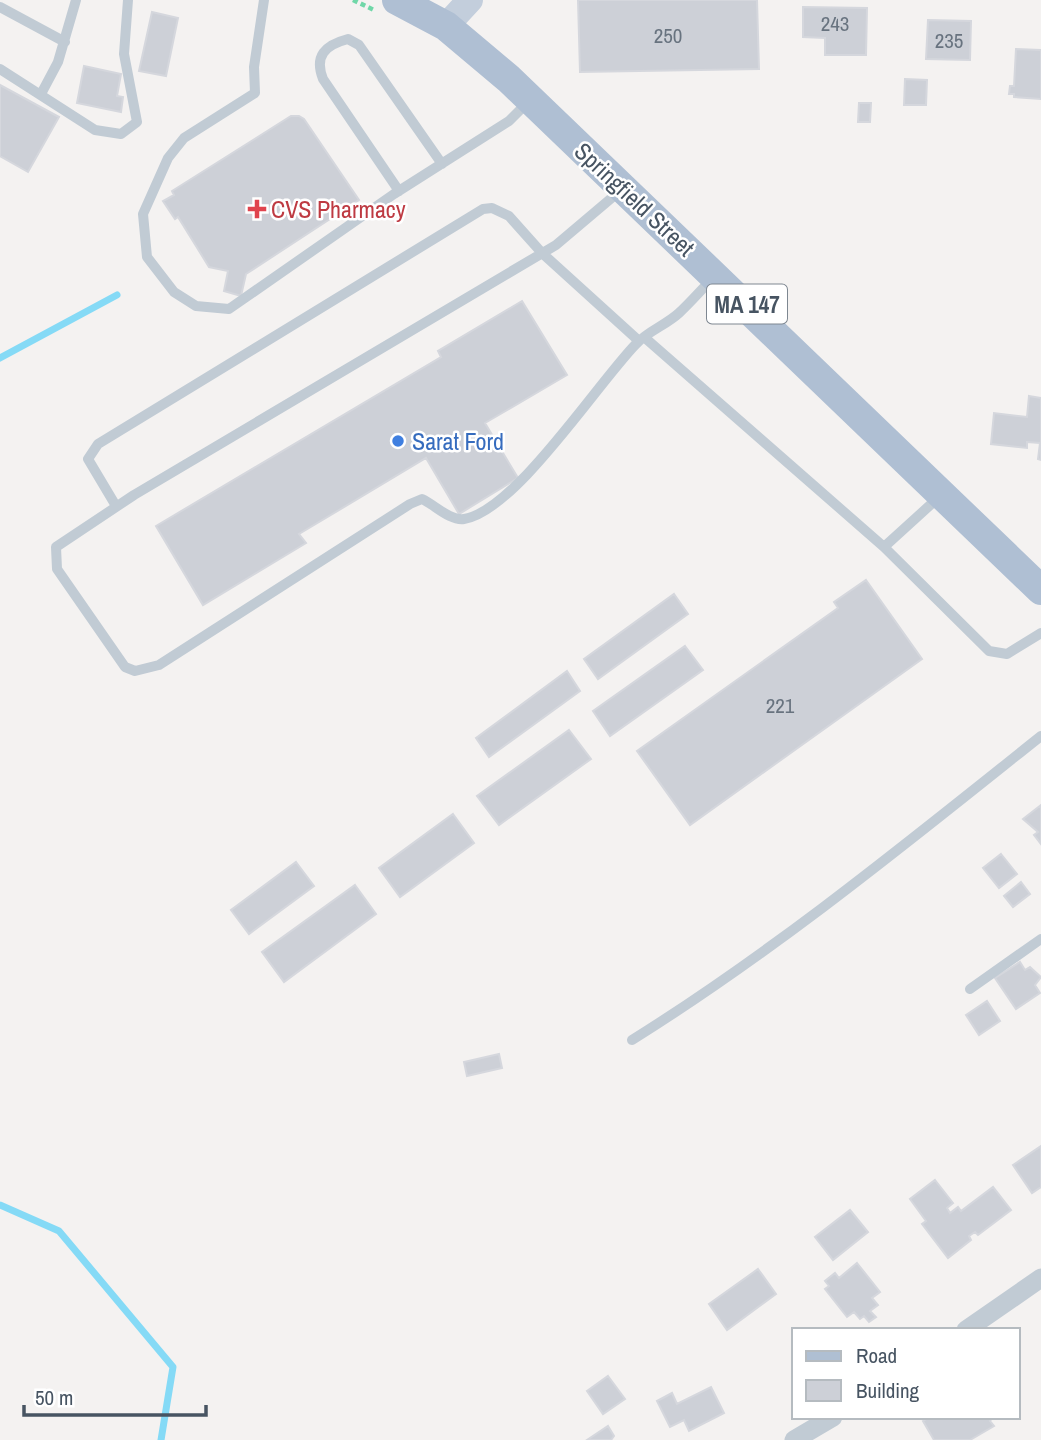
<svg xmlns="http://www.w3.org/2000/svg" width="1041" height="1440" viewBox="0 0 1041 1440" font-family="'Archivo Narrow',sans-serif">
  <rect width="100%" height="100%" fill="#f4f2f1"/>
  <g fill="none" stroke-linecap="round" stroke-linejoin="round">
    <path stroke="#85daf6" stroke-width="7" d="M0 358 117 295
      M0 1205 59 1231 173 1367 161 1440"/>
  </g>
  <path fill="#cdd0d7" stroke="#d5d7dd" stroke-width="2" d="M578 0H757L759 69 580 72Z
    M803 7 867 8 866 55H825V38L803 37Z
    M152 12 178 18 166 76 139 71Z
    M928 20 971 21 970 60 926 59Z
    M1016 49 1041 50V99L1014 97V94H1009L1010 86H1014Z
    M84 66 121 74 117 96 123 97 121 112 77 103Z
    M905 79 927 80 926 105H904Z
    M0 85 59 117 28 172 0 156Z
    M859 103H871L870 122H858Z
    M291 116H299L304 119 359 200 246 274 241 296 224 291 228 271 209 267 178 217 175 219 163 201 174 195 172 191Z
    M522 301 567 375 485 423 518 478 459 514 426 458 299 534 306 543 203 605 156 526 441 357 438 351Z
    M1029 396 1041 398V460L1038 459 1040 443 1027 442V448L991 444 994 413 1027 417Z
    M866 580 922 659 690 825 637 751 838 608 834 602Z
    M674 594 688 614 598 679 584 659Z
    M685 646 703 670 610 736 593 711Z
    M567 671 580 691 489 757 476 738Z
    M569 730 591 759 499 825 477 796Z
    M1041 805V844L1034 835 1038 832 1023 819Z
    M453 814 474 843 400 897 379 868Z
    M1001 854 1017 874 999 888 983 868Z
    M296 862 314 886 249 934 231 910Z
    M1021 882 1030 894 1013 907 1004 896Z
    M355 885 376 914 284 982 262 952Z
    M1020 962 1025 970 1030 967 1041 977 1035 985 1040 993 1016 1009 995 978Z
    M987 1001 1000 1021 979 1035 966 1015Z
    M499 1054 502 1068 467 1076 464 1062Z
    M1041 1146V1187L1032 1193 1013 1165Z
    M935 1180 953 1203 947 1208 950 1213 958 1207 961 1211 993 1187 1011 1210 978 1235 975 1232 969 1236 971 1240 948 1258 922 1224 926 1221 910 1199Z
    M850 1210 868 1232 833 1260 815 1237Z
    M857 1263 880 1292 872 1298 878 1305 870 1311 876 1317 869 1322 864 1316 860 1319 854 1312 847 1317 825 1289 829 1286 825 1281 835 1273 839 1278Z
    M758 1269 776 1294 727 1330 709 1304Z
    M608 1376 625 1399 603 1414 587 1391Z
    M711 1387 724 1413 689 1431 684 1420 670 1427 657 1401 672 1393 677 1404Z
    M930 1417H993L990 1421 994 1426 970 1440H934L923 1421Z
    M608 1426 614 1436 611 1440H587Z"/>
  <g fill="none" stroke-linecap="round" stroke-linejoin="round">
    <path stroke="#70d7a8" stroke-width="4.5" stroke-dasharray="5 3.5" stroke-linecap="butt" d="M353 0 374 10"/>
    <path stroke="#c1cbd4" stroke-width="10" d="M264 0 254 67 255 93 184 138 168 158 143 214 147 257 174 292 196 306 229 309 394 194 509 121 529 101
      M0 7 65 42
      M0 69 95 130 121 134 137 122 124 54 128 0
      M41 94 58 62 76 0
      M621 190 556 245 134 495 56 547 57 569 125 667 135 671 159 665 410 504 422 499C435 505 450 521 464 519 515 511 597 384 636 344 648 331 666 325 679 313 691 302 702 289 713 278
      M399 191 323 79C314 56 325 45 348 39L359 45 442 164
      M644 337 884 547 989 651 1007 654 1041 633
      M116 506 88 459 98 444 483 209 492 208 509 216 542 253 639 341
      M884 547 939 497
      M970 989 1041 939
      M632 1040C776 950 908 842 1041 736"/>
    <path stroke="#c1cbd4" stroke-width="19" d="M966 1330 1041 1278
      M794 1440 833 1417"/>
    <path stroke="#c3cedc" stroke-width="26" d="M446 26 470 0"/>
    <path stroke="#afbfd3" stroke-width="30" d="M397 0 446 26 509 79 1041 590"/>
  </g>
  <path fill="#e0444e" stroke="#fff" stroke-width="2.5" d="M253.5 198.5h7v7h7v7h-7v7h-7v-7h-7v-7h7z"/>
  <circle fill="#3f7fe0" stroke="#fff" stroke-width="2.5" cx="398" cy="441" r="7"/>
  <g text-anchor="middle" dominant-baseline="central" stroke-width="5" stroke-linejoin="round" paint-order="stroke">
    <g font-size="21" fill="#68737f">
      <text x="835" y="23">243</text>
      <text x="668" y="35">250</text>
      <text x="949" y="40">235</text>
      <text x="780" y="705">221</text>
    </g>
    <rect fill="#fff" stroke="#7e8791" stroke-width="2" x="707" y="284.5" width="80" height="39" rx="5"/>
    <g font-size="23" font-weight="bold" fill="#475462">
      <text x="747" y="304">MA 147</text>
    </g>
    <g font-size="24" fill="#475462" stroke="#fff">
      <text transform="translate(635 199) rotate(43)">Springfield Street</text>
    </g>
    <g font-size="24" fill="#be3a42" stroke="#fff" text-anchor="start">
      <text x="271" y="209">CVS Pharmacy</text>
    </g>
    <g font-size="24" fill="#366cbe" stroke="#fff" text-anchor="start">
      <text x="412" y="441">Sarat Ford</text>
    </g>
  </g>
  <rect x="792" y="1328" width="228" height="91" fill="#ffffff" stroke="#b5bbc0" stroke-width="2"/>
  <rect x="806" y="1351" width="35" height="10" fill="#afbfd3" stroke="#b5bbc0" stroke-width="2"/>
  <text x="856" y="1363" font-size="21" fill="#475462">Road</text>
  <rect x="806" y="1380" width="35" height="21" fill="#cdd0d7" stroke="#b5bbc0" stroke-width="2"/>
  <text x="856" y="1398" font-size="21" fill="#475462">Building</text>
  <path d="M24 1405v10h182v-10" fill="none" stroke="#475462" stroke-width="3.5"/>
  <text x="35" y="1405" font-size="21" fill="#475462" stroke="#ffffff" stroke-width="5" paint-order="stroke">50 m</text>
</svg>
